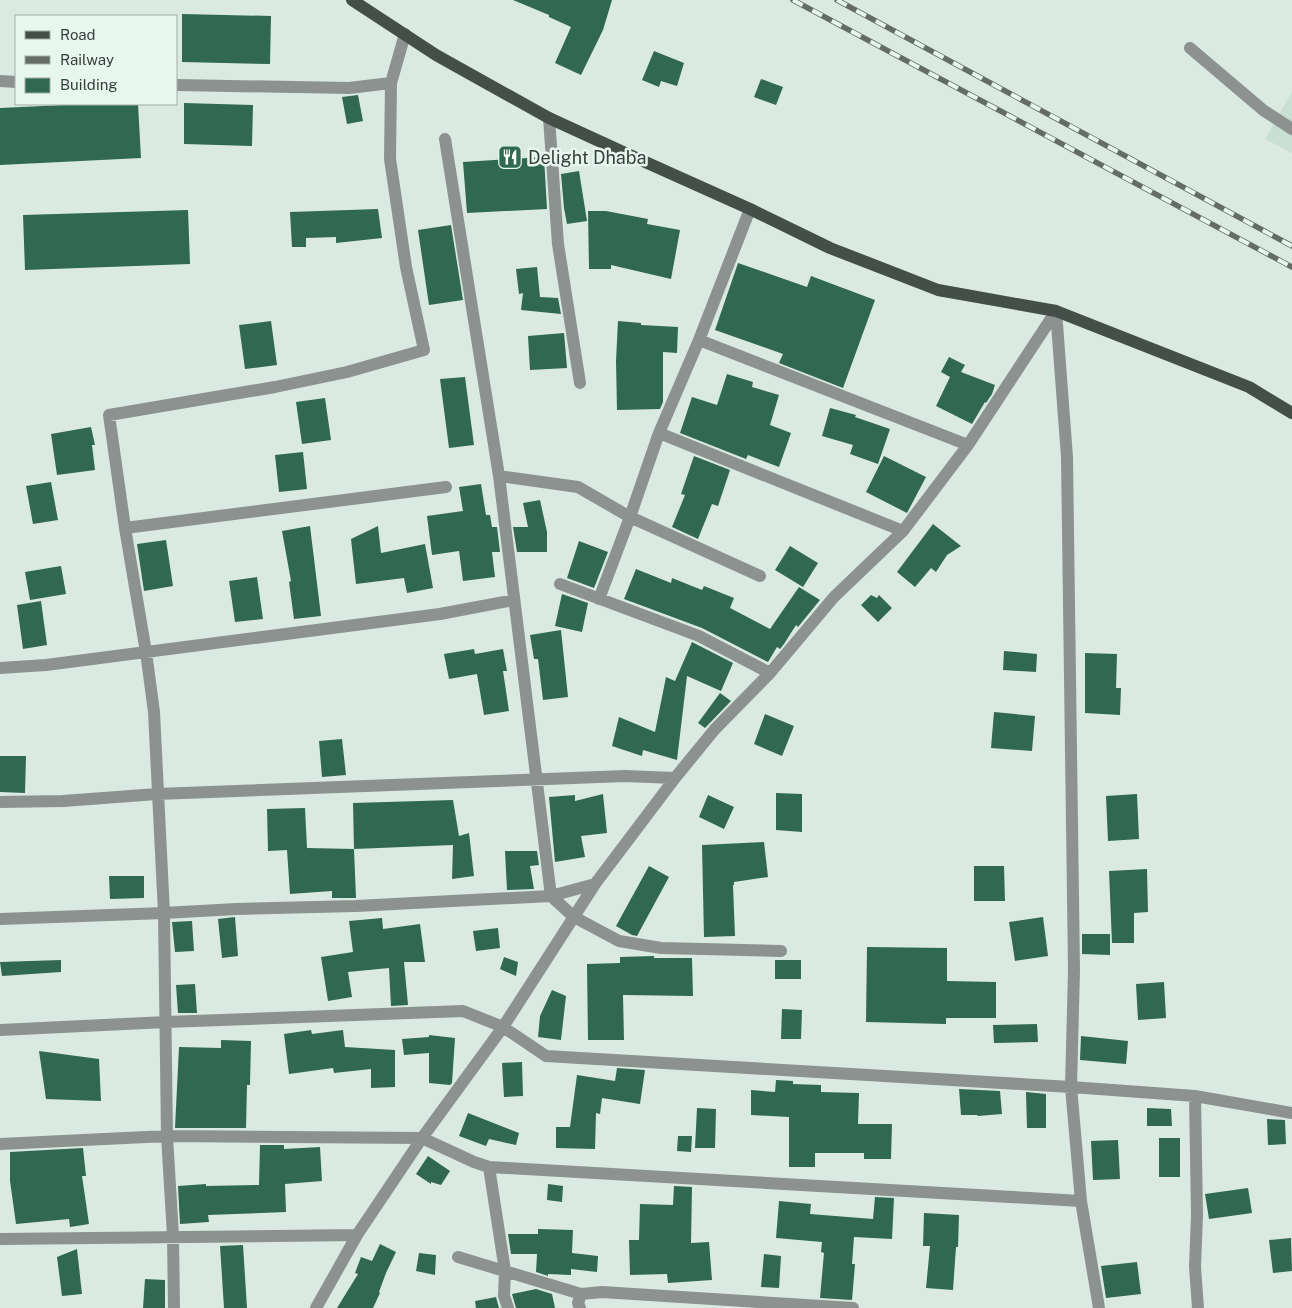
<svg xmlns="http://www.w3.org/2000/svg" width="1292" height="1308" viewBox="0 0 1292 1308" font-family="'Public Sans',sans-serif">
  <rect width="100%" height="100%" fill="#daeae2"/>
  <path fill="#c8dfd3" d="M1292 92V153L1265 139Z"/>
  <path fill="#306851" d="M513 0H612L603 30 581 75 555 63 571 27 549 17V15Z
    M182 14 271 16 270 64 182 62Z
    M654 51 684 63 677 86 661 81 659 87 642 80Z
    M761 79 783 87 776 105 754 97Z
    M358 95 363 121 347 124 342 97Z
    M184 103 253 105 252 146 184 144Z
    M86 104H138L141 158 0 165V108Z
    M544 157 547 209 467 213 463 162Z
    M579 171 587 221 567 224 564 208 561 174Z
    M378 209 382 238 336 243V237L306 238V247H292L290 212Z
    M188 210 190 264 25 270 23 215Z
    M588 211H606L648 219 647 224 680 230 671 279 611 265V269H589Z
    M451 225 463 300 429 305 418 230Z
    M738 263 807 287 811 276 875 300 843 388 779 363 783 354 715 330Z
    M537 267 540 297 558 298 561 314 521 310 523 293 519 294 516 269Z
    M271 321 277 365 245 369 239 325Z
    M618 321 641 323V325L678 327 677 353 663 352V402L660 409 617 410 616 361Z
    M564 333 567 368 530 370 528 336Z
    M949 357 965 365 961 372 995 385 992 394 986 403 985 402 972 424 936 406 950 377 941 372Z
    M727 374 753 382 752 387 779 395 770 425 791 433 779 467 748 455 746 459 680 433 692 397 717 405Z
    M465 377 474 445 449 448 440 379Z
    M325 398 331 440 302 444 296 402Z
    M830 408 856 415 855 417 890 429 878 464 850 454 853 445 822 436Z
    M91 427 95 445H92L95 470 57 475 51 434Z
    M303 452 307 489 279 492 275 455Z
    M694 456 730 470 718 506 712 504 698 539 672 527 685 495 681 494Z
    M884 456 926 477 907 513 866 492Z
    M51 482 58 520 33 524 26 486Z
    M481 484 486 515H490L492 527H497L500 552H492L495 577 463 581 459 551 432 555 427 516 463 511 459 487Z
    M540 500 547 532V552H517L513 527H528L523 503Z
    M933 524 961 546 947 555 936 572 931 568 915 587 897 572Z
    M310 526 321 616 294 619 289 582 291 581 282 531Z
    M378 526 381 553 425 544 433 588 407 593 404 578 356 584 351 539Z
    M166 540 173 586 144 591 137 544Z
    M579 541 608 552 594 588 567 578Z
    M790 546 818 563 803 587 775 570Z
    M61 566 66 594 30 600 25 572Z
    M636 569 671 583 672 578 702 590 704 586 734 598 730 608 770 629 799 587 820 600 798 627 796 625 784 644 780 649 777 647 768 662 702 628 624 599Z
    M257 577 263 619 235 622 229 581Z
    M562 594 588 603 582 632 555 626Z
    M871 595 877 598 879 595 892 608 878 622 861 605Z
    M41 601 47 645 23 649 17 605Z
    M561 630 568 697 543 700 538 659H534L530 635Z
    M692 642 733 663 721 691 687 676 677 760 643 750 642 756 612 746 619 717 655 732 666 677 675 681Z
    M474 649 475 654 503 649 507 671H503L509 711 484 715 477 674 449 679 444 654Z
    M1004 651 1037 654 1036 672 1003 670Z
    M1085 653 1117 654 1116 688H1121L1120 715 1085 713Z
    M720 693 731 701 705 728 698 723Z
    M994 712 1035 716 1032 751 991 748Z
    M765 714 794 726 782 756 754 744Z
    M342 739 346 775 322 777 319 741Z
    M0 756H26L25 793 0 792Z
    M776 793 802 794V832L776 830Z
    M603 794 607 833 581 836 585 857 555 862 549 797 575 795V801Z
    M1137 794 1139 839 1108 841 1106 796Z
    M708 795 734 807 724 829 699 817Z
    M453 800 459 836 469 833 474 876 452 879 453 845 354 849 353 803Z
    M305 808 307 848 354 849 356 898H332V891L290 894 287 850 268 851 267 809Z
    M764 842 768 877 734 882V885H733L735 936 704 937 702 845Z
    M505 851H537L539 865 530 866 534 889 507 890Z
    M649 866 669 877 637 936 632 935 616 926Z
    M974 866H1004L1005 901H974Z
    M1147 869 1148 912 1134 913V943H1112L1109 871Z
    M109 876H144V898L110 899Z
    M235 917 238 956 222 958 218 919Z
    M1043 917 1048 956 1015 961 1009 922Z
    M382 918 383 929 420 924 425 962H404L408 1005 391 1006 389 968 348 972 352 997 328 1001 321 957 353 952 349 921Z
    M192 921 194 951 175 952 172 922Z
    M498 928 500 948 476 951 473 931Z
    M1082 934H1110V955L1082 954Z
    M867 947 947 948V981L996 982V1018H946V1024L866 1022Z
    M654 956V958H692L693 996 623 995 624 1040H588L587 964 620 963V957Z
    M504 957 518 962 516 976 500 969Z
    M61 960V972L2 976 0 962Z
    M775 960H801V979H775Z
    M1164 982 1166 1018 1138 1020 1136 984Z
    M195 984 197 1013H178L176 985Z
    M552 990 566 996 561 1040 538 1037 540 1016Z
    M782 1009 802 1010 801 1039H781Z
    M1037 1024 1038 1042 994 1043 993 1025Z
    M311 1030 312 1034 343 1030 345 1047 395 1050V1087L371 1088V1069L334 1073 333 1068 289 1074 284 1034Z
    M429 1035 455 1038 452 1083 450 1085 429 1083V1053L404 1055 402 1039 429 1037Z
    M1081 1036 1128 1041 1126 1064 1080 1060Z
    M221 1040 251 1041 250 1085H247L246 1128H175L179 1047 221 1048Z
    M39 1051 99 1059 101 1101 46 1099Z
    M522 1062 523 1096 504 1097 502 1063Z
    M617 1068 645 1070 640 1104 602 1098 600 1114 596 1113 595 1149 556 1148V1127H570L577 1075 615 1081Z
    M776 1080 793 1081V1084L821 1085V1092L859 1093 858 1124H892L891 1159H864V1153H815V1167H789V1117L751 1115V1090L775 1092Z
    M959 1089 1000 1091 1002 1114 978 1116 977 1115H961Z
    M1026 1092 1046 1094V1128H1027Z
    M697 1108 716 1109 715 1148H695Z
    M1147 1108 1171 1109 1172 1126H1147Z
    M468 1113 519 1133 516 1145 489 1139 486 1146 459 1136Z
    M1267 1119 1285 1120 1286 1144 1268 1145Z
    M678 1136H692L691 1152 677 1151Z
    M1159 1138H1180V1177H1159Z
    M1118 1140 1120 1179 1093 1180 1091 1141Z
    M260 1145H284V1149L320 1147 322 1181 285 1184 286 1212 208 1215 209 1222 180 1224 178 1186 206 1184V1186L259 1185Z
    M83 1148 86 1176H82L89 1224 70 1227 69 1219 16 1224 10 1181V1152Z
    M428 1156 450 1171 441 1185 431 1182V1184L416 1174Z
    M548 1184 563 1186 562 1202 547 1200Z
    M674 1186 692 1187 691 1243 709 1242 712 1280 668 1283 667 1274 630 1275 629 1240H639L640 1204 673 1205Z
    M1248 1188 1252 1213 1209 1219 1205 1194Z
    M875 1197 894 1198 892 1239 854 1237 852 1264H855L852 1300 820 1298 824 1253 821 1252 822 1242 776 1238 779 1201 811 1204 810 1214 873 1219Z
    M924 1213 959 1215 958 1247H956L953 1290 926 1288 930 1246H923Z
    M538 1229 573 1230 572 1253 598 1256 597 1272 571 1269V1275L548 1274V1276L536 1272 537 1254H511L508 1234H538Z
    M1291 1238 1292 1271 1273 1273 1269 1240Z
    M380 1244 396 1252 386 1273 379 1292 380 1293 373 1308H337L358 1274 355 1273 361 1257 372 1261Z
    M243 1245 247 1308H224L220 1246Z
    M77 1249 82 1294 62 1296 57 1257Z
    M419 1253 436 1255 435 1275 416 1271Z
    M764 1254 781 1256 779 1288 761 1287Z
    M1137 1262 1141 1294 1106 1298 1101 1266Z
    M145 1279 165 1280V1308H143Z
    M536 1289 552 1294 555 1308H516L512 1294Z
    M496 1297 499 1308H476L475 1301Z"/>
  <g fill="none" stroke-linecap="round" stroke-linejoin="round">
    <path stroke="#8c928f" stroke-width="12" d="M405 34 391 83 390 159 406 267 424 350 347 372 275 387 109 415 125 528 146 652 154 712 164 913 236 909 356 906 551 896 595 884
      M1190 48 1263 110 1292 129
      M0 81 16 82
      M176 85 349 88 391 83
      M549 118 558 244 580 383
      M445 139 499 476 551 896 574 917 619 941 661 948 781 951
      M1056 311 1067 457 1074 970 1071 1087 1081 1201 1099 1308
      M699 340 968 445
      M659 433 903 531
      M499 476 578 487 630 517 760 576
      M125 528 446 487
      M560 584 699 636 770 673
      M599 599 630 517 659 433 699 340 750 209
      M0 668 46 665 440 614 514 600
      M0 802 63 801 157 794 625 776 675 778
      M0 919 164 913 167 1136 173 1236 174 1308
      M0 1030 166 1022 463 1011 503 1027 546 1056 1071 1087 1195 1096 1292 1113
      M1195 1096 1197 1215 1195 1267 1198 1308
      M0 1144 167 1136 422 1138 474 1162 489 1167 1081 1201
      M489 1167 505 1271 504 1296 508 1308
      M0 1239 357 1235
      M458 1257 581 1294
      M316 1308 357 1235 422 1138 503 1027 595 884 675 778 715 729 770 673 834 597 903 531 968 445 1056 311
      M580 1308 578 1303 581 1294 602 1292 853 1308"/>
    <path stroke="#444f4a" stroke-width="12" d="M352 0 436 55 549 118 623 152 750 209 830 248 938 290 1056 311 1249 387 1292 413"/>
    <g stroke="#646c68" stroke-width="5.5">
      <path id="rail" d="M793 0 1292 267
        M837 0 1292 246"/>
    </g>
    <use href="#rail" stroke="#e7f7ef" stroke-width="4" stroke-dasharray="11" stroke-linecap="butt"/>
  </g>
  <defs>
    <g id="restaurant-square" transform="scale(1.25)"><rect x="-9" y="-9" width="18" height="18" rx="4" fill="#306a52" stroke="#e7f7ef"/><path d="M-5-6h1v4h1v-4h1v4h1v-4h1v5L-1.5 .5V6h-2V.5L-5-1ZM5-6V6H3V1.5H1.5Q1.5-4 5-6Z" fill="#fff"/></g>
  </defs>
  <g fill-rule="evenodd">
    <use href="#restaurant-square" x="510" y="157"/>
  </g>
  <g text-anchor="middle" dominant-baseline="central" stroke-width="5" stroke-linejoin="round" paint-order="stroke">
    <g font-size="18" fill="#383e3b" stroke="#e7f7ef" text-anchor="start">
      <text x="528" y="157">Delight Dhaba</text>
    </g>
  </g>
  <rect x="15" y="15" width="162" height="90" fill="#e7f7ef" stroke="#a1ada7"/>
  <rect x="25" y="31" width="25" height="8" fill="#444f4a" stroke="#a1ada7"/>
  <text x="60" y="40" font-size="15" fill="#383e3b">Road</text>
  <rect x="25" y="56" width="25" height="8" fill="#646c68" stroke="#a1ada7"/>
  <text x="60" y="65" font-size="15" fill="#383e3b">Railway</text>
  <rect x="25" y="78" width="25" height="15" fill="#306851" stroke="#a1ada7"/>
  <text x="60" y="90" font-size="15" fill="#383e3b">Building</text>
</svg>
